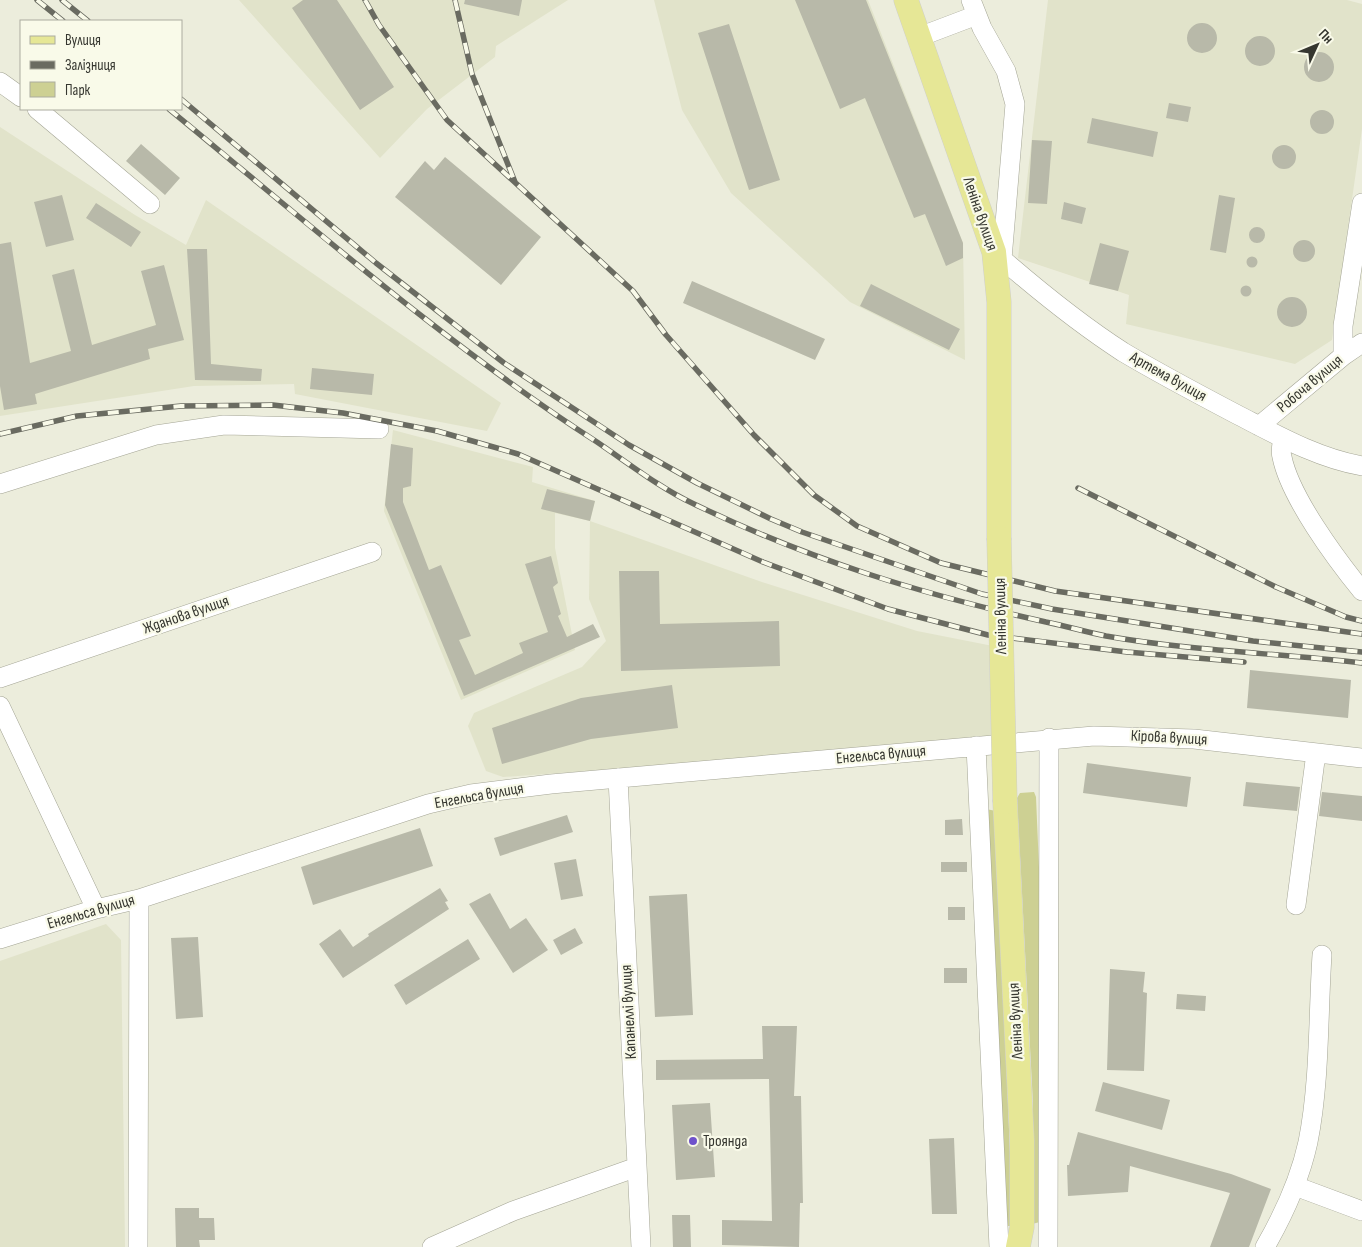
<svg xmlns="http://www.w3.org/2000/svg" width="1362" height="1247" viewBox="0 0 1362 1247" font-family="'Sofia Sans Condensed',sans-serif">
  <rect width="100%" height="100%" fill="#eceddc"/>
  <path fill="#e1e3ca" d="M239 0H568L496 46 495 57 427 109 380 158Z
    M654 0H868L963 243 965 360 850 302 731 193 682 110Z
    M1048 0H1347L1362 4V129L1332 340 1295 364 1126 324 1129 295 1018 258Z
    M0 127 135 215 186 245 206 200 501 403 487 431 295 394 294 384 194 386 0 416Z
    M393 430 533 467 532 482 595 501 590 521 765 583 917 631 993 646 994 738 848 752 503 777 486 771 468 726 474 713 582 667 606 641 589 599 590 521 555 513V548L575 650 461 700 384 511Z
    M106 924 121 940 125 1247H0V961Z"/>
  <path fill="#cdd093" d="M1034 792 1036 797 1041 915 1040 1222 1032 1224 1033 1104 1017 798 1020 793Z
    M986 809 996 811 1013 1226H1004Z"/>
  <path fill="#b8b9a9" d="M303 0H337L394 87 360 110 292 8Z
    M465 0H522L519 16 464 4Z
    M795 0H866L963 243V258L946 266 925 214 914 218 865 98 840 109Z
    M1187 38a15 15 0 1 1 30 0a15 15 0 1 1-30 0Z
    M729 24 780 180 749 190 698 33Z
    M1245 51a15 15 0 1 1 30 0a15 15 0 1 1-30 0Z
    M1304 67a15 15 0 1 1 30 0a15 15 0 1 1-30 0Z
    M1169 103 1191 107 1188 122 1166 118Z
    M1310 122a12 12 0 1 1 24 0a12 12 0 1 1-24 0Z
    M1092 118 1158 132 1153 157 1087 143Z
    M1032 140 1052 141 1047 204 1028 203Z
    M141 144 180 178 165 195 126 161Z
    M1272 157a12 12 0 1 1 24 0a12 12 0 1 1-24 0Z
    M445 157 541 237 501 285 395 197 425 161 434 170Z
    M62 195 74 240 46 247 34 202Z
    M1219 195 1235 198 1226 253 1210 250Z
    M1064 202 1086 208 1082 224 1061 219Z
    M96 203 141 232 131 247 86 218Z
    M1249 235a8 8 0 1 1 16 0a8 8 0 1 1-16 0Z
    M1293 251a11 11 0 1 1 22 0a11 11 0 1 1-22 0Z
    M11 242 30 363 71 351 52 275 74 269 92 345 156 325 141 271 164 265 184 340 148 349 150 359 35 394 37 404 4 410 0 386V244Z
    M1100 243 1129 251 1118 291 1089 284Z
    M187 249H207L211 364 262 369 261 381 195 380Z
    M1246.5 262a5.5 5.5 0 1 1 11 0a5.5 5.5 0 1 1-11 0Z
    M692 281 825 339 815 360 683 303Z
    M871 284 960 329 949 350 860 306Z
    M1240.5 291a5.5 5.5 0 1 1 11 0a5.5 5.5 0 1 1-11 0Z
    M1277 312a15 15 0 1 1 30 0a15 15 0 1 1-30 0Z
    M312 368 374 374 372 395 310 389Z
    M391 444 413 448 411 486 403 488V502L429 570 441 565 471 636 459 640 475 675 523 653 519 643 548 632 525 564 551 556 558 583 553 587 561 614 558 616 567 637 593 624 600 637 464 696 385 505Z
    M547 489 595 501 590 521 541 509Z
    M619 571H659L660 624 779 621 780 666 621 671Z
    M1250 670 1351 680 1348 718 1247 708Z
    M672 685 678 728 591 739 502 764 492 728 581 698Z
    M1087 763 1191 777 1187 807 1083 793Z
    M1246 782 1300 787 1297 811 1243 806Z
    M1322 792 1362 796V821L1319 816Z
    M567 815 573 832 500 856 494 838Z
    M962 819 963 835H945V820Z
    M420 828 433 866 313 905 301 867Z
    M576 859 583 896 561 900 554 863Z
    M941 862H967V872H941Z
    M440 888 448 901 445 902 449 909 343 978 319 944 340 929 353 947 369 936 368 934Z
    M490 893 510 929 526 918 548 950 513 973 469 904Z
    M687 894 693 1015 655 1017 649 896Z
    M948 907H965V920H948Z
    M575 928 583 943 561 955 553 940Z
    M198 937 203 1017 176 1019 171 938Z
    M468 939 480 959 406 1005 394 985Z
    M944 968H967V983H944Z
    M1110 969 1145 972 1143 992 1147 993 1144 1071 1107 1070Z
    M1177 994 1206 996 1205 1011 1176 1009Z
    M762 1026H797L794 1096H801L803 1203H800L799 1247 722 1245V1220L772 1221 769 1079 656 1080V1060L763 1059Z
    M1103 1082 1170 1100 1162 1130 1095 1111Z
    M710 1103 715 1177 676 1180 672 1105Z
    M1078 1132 1231 1174 1271 1189 1249 1247H1210L1230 1193 1130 1166 1128 1192 1068 1196 1067 1165H1069Z
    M954 1138 957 1214H932L929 1139Z
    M175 1208H199V1218H214L215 1240H199L200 1247H176Z
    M672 1215H690L691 1247H673Z"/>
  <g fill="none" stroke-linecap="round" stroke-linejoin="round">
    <g stroke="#a4a595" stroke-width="20">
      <path id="minor" d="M971 0 982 28 1006 71 1015 104 1002 259
        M919 37 977 15
        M0 82 21 97
        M37 109 150 204
        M994 252C1034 287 1078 323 1123 352 1160 374 1198 394 1236 414 1277 435 1317 458 1362 466
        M1343 356V326L1362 203
        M1259 426 1343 356 1362 343
        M1283 438C1282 444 1280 451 1282 457 1290 497 1336 559 1362 591
        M0 484 156 435 224 425 379 429
        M0 678 372 552
        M0 706 96 909
        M976 746 999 1247
        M618 778 641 1247
        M1296 905 1316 753
        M0 939 96 909 139 899 428 804 471 794 551 784 1094 736 1194 739 1362 758
        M1295 1186 1362 1211
        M138 1247 139 899
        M432 1247 513 1211 637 1167
        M1048 1247 1049 738
        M1265 1247C1284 1214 1300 1179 1308 1142 1320 1082 1318 1016 1322 955"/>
    </g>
    <g stroke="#cfcfcd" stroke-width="25">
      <path id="major" d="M906 0 994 252 999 302V538
        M1005 802 1022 1140V1227L1018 1247"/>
    </g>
    <use href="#minor" stroke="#fff" stroke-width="19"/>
    <use href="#major" stroke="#e6e796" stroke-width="24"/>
    <g stroke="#6a6b61" stroke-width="5.5">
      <path id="rail" d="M37 0 63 21
        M62 0 88 21
        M365 0 379 25 447 120 633 291 666 335 754 435 814 495 857 526 941 563 1055 591 1362 634
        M455 0 472 74 515 182
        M181 99 376 263 504 363 629 445 697 483 771 519 802 532 982 594 1052 609 1253 641 1362 652
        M169 109C309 224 445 344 597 442 628 463 660 488 694 504 810 560 921 594 1046 622 1066 626 1086 632 1106 636 1191 651 1277 653 1362 663
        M0 434 77 416 181 406 273 405 343 413 437 431 518 454 763 562 888 609 988 635 1127 652 1244 662
        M1078 488 1276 587 1346 617 1362 621"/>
    </g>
    <use href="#rail" stroke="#f9fae9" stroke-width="4" stroke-dasharray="11" stroke-linecap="butt"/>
    <g stroke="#cfcfcd" stroke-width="25" stroke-linecap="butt">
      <path id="major-bridge" d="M999 538 1005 802"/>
    </g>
    <use href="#major-bridge" stroke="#e6e796" stroke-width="24"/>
  </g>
  <circle fill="#6f52cb" stroke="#f9fae9" stroke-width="2" cx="693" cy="1141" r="5"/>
  <g text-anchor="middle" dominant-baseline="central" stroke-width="4.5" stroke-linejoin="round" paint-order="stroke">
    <g font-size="16" fill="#363730" stroke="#f9fae9">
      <text transform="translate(980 214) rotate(71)">Леніна вулиця</text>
      <text transform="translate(1168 377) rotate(29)">Артема вулиця</text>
      <text transform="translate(1310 384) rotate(-40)">Робоча вулиця</text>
      <text transform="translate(186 615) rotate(-19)">Жданова вулиця</text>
      <text transform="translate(1001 616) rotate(-91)">Леніна вулиця</text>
      <text transform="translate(1169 738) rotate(3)">Кірова вулиця</text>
      <text transform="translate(881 755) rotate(-5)">Енгельса вулиця</text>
      <text transform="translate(479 796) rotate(-10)">Енгельса вулиця</text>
      <text transform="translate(91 912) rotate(-16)">Енгельса вулиця</text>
      <text transform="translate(629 1012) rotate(-93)">Капанеллі вулиця</text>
      <text transform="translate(1016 1021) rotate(-93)">Леніна вулиця</text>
    </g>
    <g font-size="16" fill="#363730" stroke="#f9fae9" text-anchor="start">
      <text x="703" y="1141">Троянда</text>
    </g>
  </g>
  <rect x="20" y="20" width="162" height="90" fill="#f9fae9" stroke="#abac9f"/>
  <rect x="30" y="36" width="25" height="8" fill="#e6e796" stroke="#abac9f"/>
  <text x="65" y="45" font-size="15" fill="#363730">Вулиця</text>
  <rect x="30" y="61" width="25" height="8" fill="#6a6b61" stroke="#abac9f"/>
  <text x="65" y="70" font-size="15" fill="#363730">Залізниця</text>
  <rect x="30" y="82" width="25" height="15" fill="#cdd093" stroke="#abac9f"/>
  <text x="65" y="95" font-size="15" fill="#363730">Парк</text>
  <g transform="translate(1317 45) rotate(46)" stroke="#f9fae9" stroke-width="4" paint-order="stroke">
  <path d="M0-4L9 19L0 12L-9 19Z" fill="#363730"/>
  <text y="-8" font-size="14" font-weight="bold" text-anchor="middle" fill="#363730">Пн</text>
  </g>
</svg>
